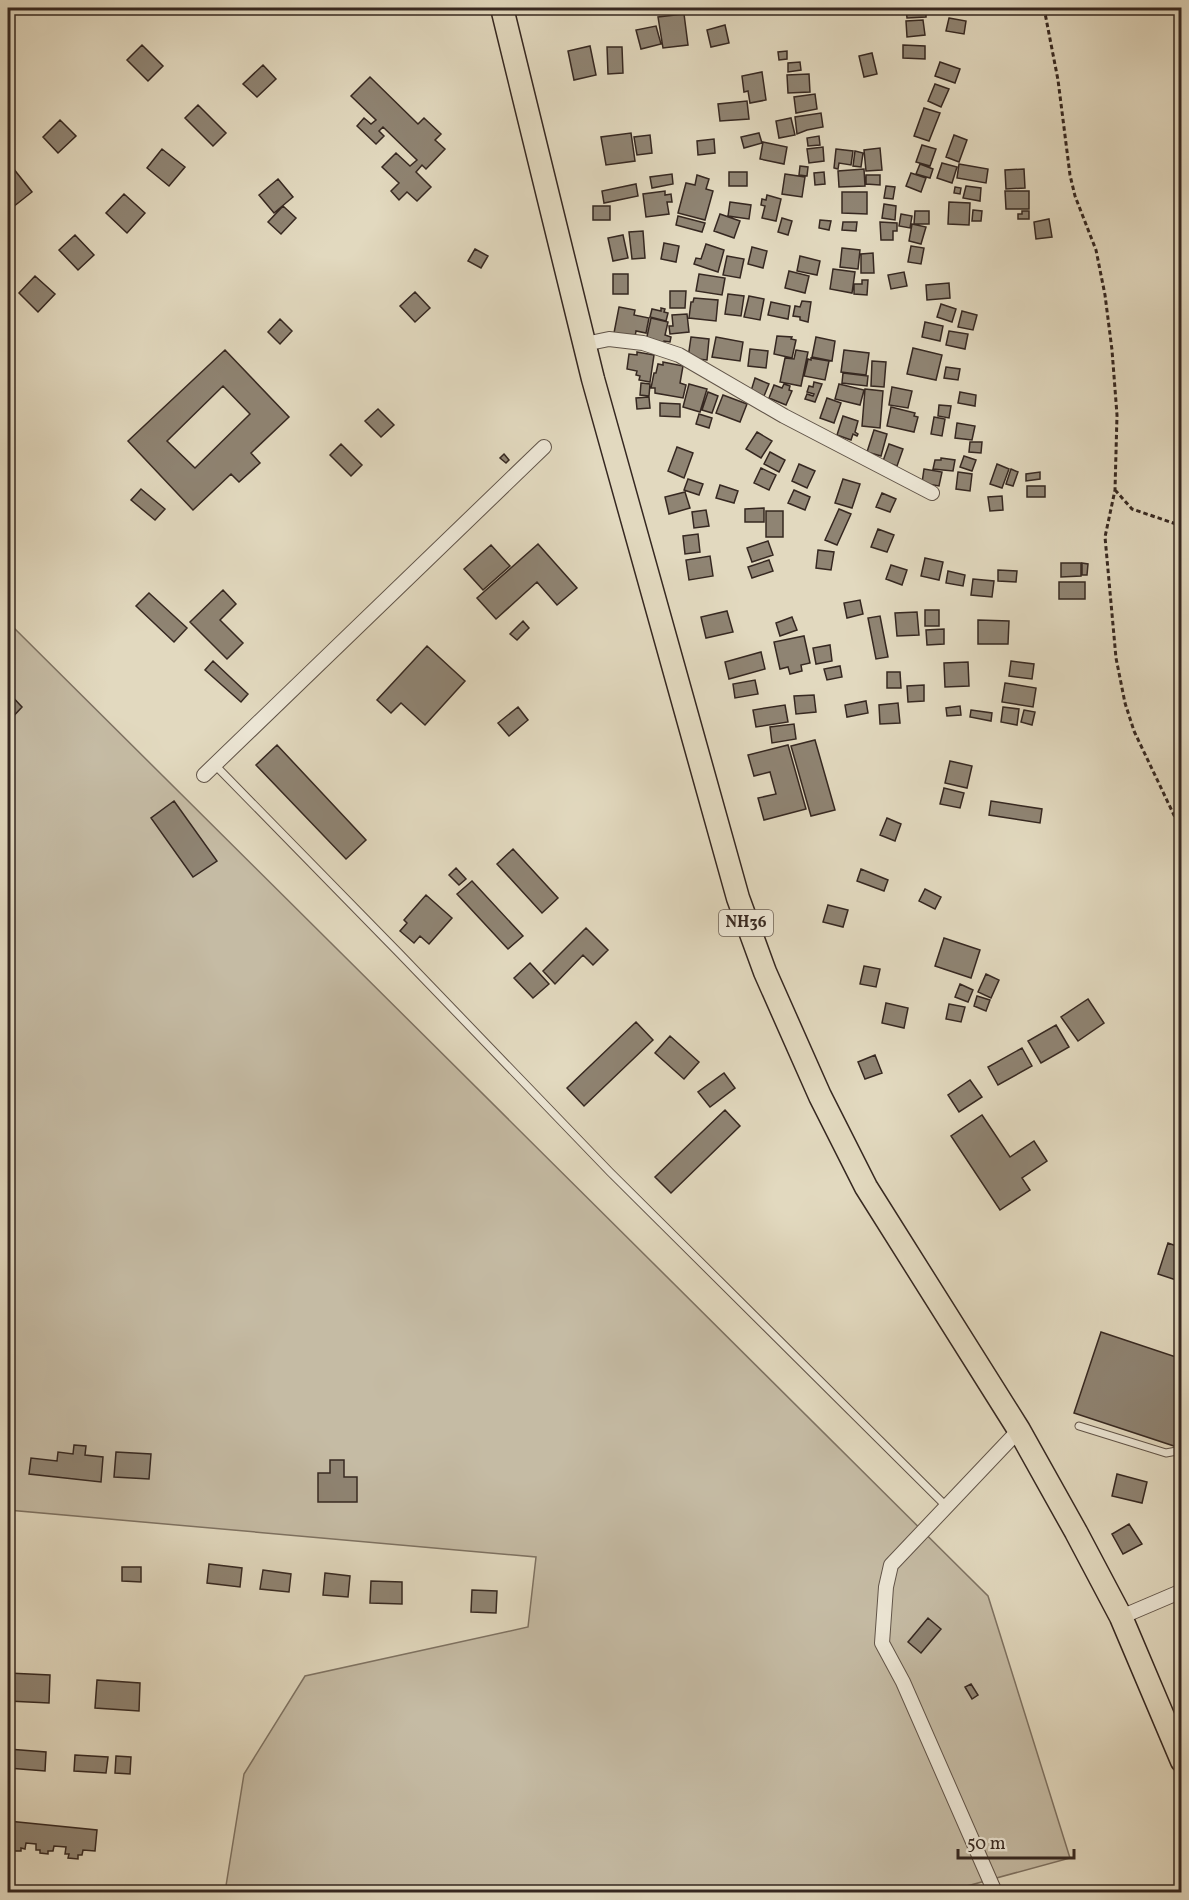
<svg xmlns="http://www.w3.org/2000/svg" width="1189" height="1900" viewBox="0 0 1189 1900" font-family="Vollkorn,serif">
  <rect width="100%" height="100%" fill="#e2d9bf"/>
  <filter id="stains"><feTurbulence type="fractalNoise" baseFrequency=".00333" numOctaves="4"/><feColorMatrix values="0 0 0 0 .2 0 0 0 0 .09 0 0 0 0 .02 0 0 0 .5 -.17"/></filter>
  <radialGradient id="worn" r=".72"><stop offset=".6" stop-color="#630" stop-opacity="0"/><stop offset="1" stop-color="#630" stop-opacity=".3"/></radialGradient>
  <path fill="#c5bba4" stroke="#7e7262" stroke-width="1.5" d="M8 622 988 1596 1070 1858 945 1892H225L244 1774 305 1676 528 1627 536 1557 8 1510Z"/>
  <path fill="#8f8473" stroke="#362821" stroke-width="1.5" fill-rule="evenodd" d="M882 8H900V9L883 12Z
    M906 8H926V17L907 18Z
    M684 14 688 45 663 48 658 17Z
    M949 18 966 21 964 34 946 31Z
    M923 20 925 35 907 37 906 21Z
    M725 25 729 43 711 47 707 30Z
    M656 26 661 44 641 49 636 30Z
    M142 45 163 66 148 81 127 60Z
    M903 45 925 46V59L903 58Z
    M590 46 596 75 574 80 568 51Z
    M607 47H622L623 73 608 74Z
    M787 51V59L779 60 778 52Z
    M872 53 877 74 864 77 859 56Z
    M800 62 801 70 788 72V63Z
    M940 62 960 69 955 83 935 76Z
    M263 65 276 79 257 97 243 84Z
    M762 72 766 100 750 103 748 91 744 92 742 76Z
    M809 74 810 92 788 93 787 75Z
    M370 77 418 124 424 118 441 134 435 140 445 149 426 169 422 165 416 172 431 187 417 201 407 192 399 200 391 191 399 183 382 167 396 153 410 166 417 160 383 127 379 131 384 136 376 144 357 126 364 118 371 124 376 120 351 96Z
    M935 84 949 89 941 107 928 101Z
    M815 94 817 109 796 113 794 97Z
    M747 101 749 119 720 121 718 104Z
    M198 105 226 133 213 146 185 118Z
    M924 108 940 113 929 141 914 136Z
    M821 113 823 127 807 130 797 134 795 117Z
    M791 118 795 135 779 138 776 121Z
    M60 120 76 136 58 153 43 137Z
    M631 133 635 161 606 165 601 137Z
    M759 133 762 143 744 148 741 137Z
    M650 135 652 153 637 155 634 137Z
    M954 135 967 140 959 162 946 157Z
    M819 136 820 145 808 146 807 138Z
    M714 139 715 153 698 155 697 141Z
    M763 142 787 147 784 164 760 159Z
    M922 145 936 149 930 166 916 162Z
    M823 147 824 161 809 163 807 149Z
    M880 148 882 170 866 171 864 150Z
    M162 149 185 167 169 186 147 168Z
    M836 149 853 151 851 165 839 163 838 169 834 168Z
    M855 151 863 153 861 167 853 166Z
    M942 163 957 167 952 183 937 178Z
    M920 164 933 169 930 178 916 174Z
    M959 164 988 169 986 183 957 178Z
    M800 166 808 167 807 176 799 175Z
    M13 168 32 192 13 207 8 200V173Z
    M864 169 865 186 839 187 838 171Z
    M1024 169 1025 188 1006 189 1005 170Z
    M729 172H747V186H729Z
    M824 172 825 184 815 185 814 173Z
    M911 173 926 178 921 192 906 186Z
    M672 174 673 184 652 188 650 177Z
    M785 174 805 177 802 197 782 194Z
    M697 175 709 179 706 189 713 191 705 220 678 213 686 183 695 185Z
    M866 175H880V185L866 184Z
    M278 179 293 197 274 213 259 195Z
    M636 184 638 196 604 203 602 191Z
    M886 186 895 187 893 199 884 198Z
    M966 186 981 188 980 201 963 198Z
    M955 187 961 188 960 194 954 193Z
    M665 191V195L671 194 672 202H667L669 214 646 217 643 194Z
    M1005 191H1029V209H1006Z
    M842 192H867V214L842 213Z
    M124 194 145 213 127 233 106 213Z
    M767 195 781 199 776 221 762 218 765 206 761 205 762 199 766 200Z
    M730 202 751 205 749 219 728 216Z
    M949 202 970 203 969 225 948 224Z
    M884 204 896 206 895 220 882 218Z
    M283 206 296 218 281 234 268 222Z
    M593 206H610V220H593Z
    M973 210 982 211 981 221H972Z
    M915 211H929V224H914Z
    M1022 211H1029V219H1018V214H1022Z
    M720 214 740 221 734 238 714 231Z
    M901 214 912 216 910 228 899 226Z
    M678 216 705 223 702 232 676 225Z
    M782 218 792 221 788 235 778 232Z
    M1049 219 1052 237 1036 239 1034 222Z
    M820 220 831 221 829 230 819 228Z
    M843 222H857L856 231 842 230Z
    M880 222 897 223V231H893V240H881Z
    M912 224 926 227 921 244 909 241Z
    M643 231 645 258 632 259 629 232Z
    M75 235 94 255 78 270 59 250Z
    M623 235 628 258 613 261 608 238Z
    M664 243 679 246 676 262 661 259Z
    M706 244 724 250 718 272 694 264 696 258 701 259Z
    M911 246 924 248 921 264 908 262Z
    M752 247 767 251 763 268 748 264Z
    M842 248 860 250 858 269 840 267Z
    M475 249 488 256 481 268 468 261Z
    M873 253 874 273H861V254Z
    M727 256 744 259 740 278 723 275Z
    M800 256 820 261 817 275 797 271Z
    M833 269 855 272 852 293 830 289Z
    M789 271 809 276 805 293 785 288Z
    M904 272 907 286 891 289 888 275Z
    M613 274H628V294H613Z
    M699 274 725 278 722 295 696 291Z
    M35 276 55 294 38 312 19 293Z
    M862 280H868L867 295 854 294V284H862Z
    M949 283 950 298 927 300 926 285Z
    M670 291H686L685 308H670Z
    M415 292 430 308 415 322 400 306Z
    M728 294 744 296 741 316 725 314Z
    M749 296 764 299 760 320 744 317Z
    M694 298 718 300 716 321 689 318 691 302H693Z
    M802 301 811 302 808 322 800 320V317L793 316 795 306 800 307Z
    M771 302 790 306 788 319 768 315Z
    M941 304 956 309 952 322 937 317Z
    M619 307 635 310 634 315 649 318 646 333 636 331 635 337 614 333Z
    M661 308 665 309 664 312 668 313 666 321 650 317 652 309 661 311Z
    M962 311 977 315 973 330 958 327Z
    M687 314 689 332 670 334 669 326H673L672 315Z
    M651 318 668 322 665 335 671 337 670 342 664 341 663 345 646 341Z
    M280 319 292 331 280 344 268 332Z
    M925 322 943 326 940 341 922 337Z
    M8 331 13 338 8 343Z
    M949 331 968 334 965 349 946 345Z
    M777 336 792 337 791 339 796 340 792 358 774 354Z
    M691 337 709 339 707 360 688 358Z
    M716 337 743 342 740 361 712 357Z
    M816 337 835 341 832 361 812 357Z
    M913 348 942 355 936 380 907 374Z
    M750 349 768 351 766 368 748 366Z
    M225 350 289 417 251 453 260 463 239 482 231 474 193 510 128 441ZM223 386 250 414 195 468 167 441Z
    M796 350 808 352 801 386 780 382 785 358 794 359Z
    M844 350 869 353 866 375 841 372Z
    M637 352 654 355 650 382 639 380 640 376 636 375 637 371 627 369 629 354 637 355Z
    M811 358 829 361 825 380 804 376 808 359 811 360Z
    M872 361 886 362 884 387 871 386Z
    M663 362 683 366 680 383 686 385 683 398 655 393V388H651L654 373H656L658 364 663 365Z
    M946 367 960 369 958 380 944 378Z
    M843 373 868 376 867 386 842 383Z
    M755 378 769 384 764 396 751 391Z
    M814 382 822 384 815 402 805 399 807 394 813 396 814 394 807 392 809 386 813 387Z
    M641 383 650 384 649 396 640 395Z
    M689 384 707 389 700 412 683 407Z
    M784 384 790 386 789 390 792 391 786 405 769 398 774 385 782 388Z
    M839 384 864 390 860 405 835 399Z
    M892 387 912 391 908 408 889 405Z
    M865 389 883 391 880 428 862 426Z
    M708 392 718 396 712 413 702 410Z
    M960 392 976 395 975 406 958 403Z
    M723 395 747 404 740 422 716 413Z
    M649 397 650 408 637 409 636 398Z
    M827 398 841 403 834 423 820 418Z
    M660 403 680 404V417L660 416Z
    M939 405 951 406 949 418 938 416Z
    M891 407 915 413 914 416 918 417 914 432 887 426Z
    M378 409 394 425 381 437 365 421Z
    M699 414 712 418 709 428 696 424Z
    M843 416 858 421 855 432 858 434 857 436 853 434 851 440 837 435Z
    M934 417 945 419 942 436 931 434Z
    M957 423 975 426 972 440 955 438Z
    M874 430 887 434 881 456 867 452Z
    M757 432 772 441 761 458 746 449Z
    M970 442H982L981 453 969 452Z
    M341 444 362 465 351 476 330 455Z
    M889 444 903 449 897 466 883 461Z
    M677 447 693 453 684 478 668 471Z
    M770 452 785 460 779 472 764 464Z
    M504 454 509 460 506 463 500 458Z
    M964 456 976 460 972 471 960 467Z
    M941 458 955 460 953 471 933 469 935 460H941Z
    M799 464 815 471 807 488 792 481Z
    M997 464 1009 469 1002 488 990 484Z
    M761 468 776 475 769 490 754 483Z
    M924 469 942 472 939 486 922 483Z
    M1011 469 1018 472 1013 486 1006 484Z
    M958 472 972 474 970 491 956 489Z
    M1040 472V479L1026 481V474Z
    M688 479 703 484 699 495 684 490Z
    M843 479 860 484 852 508 835 503Z
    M720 485 738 491 734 503 716 498Z
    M1027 486H1045V497H1027Z
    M141 489 165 509 155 520 131 500Z
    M794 490 810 497 805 510 788 503Z
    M685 492 690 508 669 514 665 497Z
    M882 493 896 499 890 512 876 507Z
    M1002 496 1003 510 990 511 988 497Z
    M764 508V522H745V509Z
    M839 509 851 514 837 545 825 540Z
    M706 510 709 526 694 528 692 512Z
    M766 511H783V537H766Z
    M878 529 894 535 887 552 871 547Z
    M698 534 700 552 685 554 683 536Z
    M768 541 773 555 752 562 747 548Z
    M538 544 577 588 557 605 537 582 496 619 477 598Z
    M491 545 510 566 483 590 464 569Z
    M818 550 834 552 831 570 816 568Z
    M710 556 713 576 689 580 686 560Z
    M925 558 943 562 939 580 921 576Z
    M769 560 773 571 752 578 748 567Z
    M1061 563H1081V576L1061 577Z
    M1082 563 1088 564 1087 575H1082Z
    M891 565 907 570 902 585 886 579Z
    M998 570 1017 571 1016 582 998 581Z
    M948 571 965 575 963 586 946 583Z
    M973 579 994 581 992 597 971 595Z
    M1059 582H1085V599H1059Z
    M223 590 236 604 220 620 243 643 227 659 190 622Z
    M149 593 187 628 174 642 136 606Z
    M860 600 863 614 847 618 844 603Z
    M925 610H939V626H925Z
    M727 611 733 632 706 638 701 617Z
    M917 612 919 635 897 636 895 613Z
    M880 616 888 657 876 659 868 618Z
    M792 617 797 630 780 636 776 623Z
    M978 620 1009 621 1008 644H978Z
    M523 621 529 628 517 640 510 634Z
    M944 629V644L927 645 926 630Z
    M804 636 810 663 801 665 802 671 790 674 788 667 780 669 774 642Z
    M830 645 832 661 816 664 813 648Z
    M427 646 465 681 425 725 401 703 391 713 377 700Z
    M761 652 765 669 729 679 725 662Z
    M213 661 248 694 241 702 205 670Z
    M1011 661 1034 664 1032 679 1009 676Z
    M968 662 969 686 945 687 944 663Z
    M840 666 842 677 827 680 824 669Z
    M887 672H900L901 688H887Z
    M755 680 758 694 735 698 733 684Z
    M1005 683 1036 688 1033 707 1002 702Z
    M924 685V701L908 702 907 686Z
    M8 692 22 707 8 722Z
    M814 695 816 712 796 714 794 696Z
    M866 701 868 713 847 717 845 705Z
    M898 703 900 723 880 724 879 705Z
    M785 705 788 722 756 727 753 710Z
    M960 706 961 715 947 716 946 708Z
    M518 707 528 720 509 736 498 723Z
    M1003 707 1019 709 1017 725 1001 722Z
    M971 710 992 713 991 721 970 717Z
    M1024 710 1035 712 1032 725 1021 722Z
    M794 724 796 739 772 743 770 727Z
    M815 740 835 810 811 816 791 746Z
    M277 745 366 840 346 859 256 765Z
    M788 745 806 809 764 820 758 798 776 794 770 772 754 776 748 755Z
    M950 761 972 766 967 788 945 783Z
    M944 788 964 793 960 808 940 804Z
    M174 801 217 861 193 877 151 818Z
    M991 801 1042 809 1040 823 989 815Z
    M887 818 901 824 895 841 880 835Z
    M513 849 558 898 542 913 497 864Z
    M456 868 466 879 459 885 449 875Z
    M861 869 888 880 884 891 857 881Z
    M472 881 523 936 508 949 457 894Z
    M925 889 941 897 935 909 919 901Z
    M426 895 452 918 429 944 420 936 414 943 400 931 407 923 404 920Z
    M828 905 848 910 843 927 823 922Z
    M586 928 608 950 593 965 583 955 555 984 543 971Z
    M944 938 980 950 971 978 935 966Z
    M530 963 549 984 533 998 514 978Z
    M864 966 880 969 876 987 860 984Z
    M986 974 999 980 991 998 978 992Z
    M960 984 973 990 968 1002 955 997Z
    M977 996 990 1000 986 1011 974 1006Z
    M1088 999 1104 1023 1078 1041 1061 1017Z
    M886 1003 908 1008 904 1028 882 1023Z
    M949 1004 965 1007 961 1022 946 1019Z
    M636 1022 653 1040 584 1106 567 1088Z
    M1056 1025 1069 1047 1041 1063 1028 1041Z
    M670 1036 699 1062 684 1079 655 1053Z
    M1022 1048 1032 1066 998 1085 988 1067Z
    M875 1055 882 1073 865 1079 858 1062Z
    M724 1073 735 1088 710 1107 698 1092Z
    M970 1080 982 1097 959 1112 948 1095Z
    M725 1110 740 1126 671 1193 655 1177Z
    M982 1115 1010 1157 1034 1141 1047 1161 1022 1178 1030 1190 1000 1210 951 1136Z
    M1168 1243 1182 1248V1282L1158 1274Z
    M1101 1332 1182 1359V1434L1177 1447 1074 1413Z
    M74 1445 86 1446 85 1455 103 1457 101 1482 29 1474 31 1458 57 1461 58 1452 73 1454Z
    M116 1452 151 1454 149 1479 114 1477Z
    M330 1460H344V1477H357V1502H318V1473H330Z
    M1117 1474 1147 1482 1142 1503 1112 1496Z
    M1129 1524 1142 1544 1123 1554 1112 1534Z
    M209 1564 242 1568 240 1587 207 1583Z
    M122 1567H141V1582L122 1581Z
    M263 1570 291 1574 289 1592 260 1589Z
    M325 1573 350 1576 348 1597 323 1595Z
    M371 1581 402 1582V1604L370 1603Z
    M472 1590 497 1591 496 1613 471 1612Z
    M928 1618 941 1629 921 1653 908 1642Z
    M8 1673 50 1675 49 1703 8 1701Z
    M97 1680 140 1683 139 1711 95 1708Z
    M971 1684 978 1695 972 1699 965 1687Z
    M8 1749 46 1752 45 1771 8 1768Z
    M75 1755 108 1757 106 1773 74 1771Z
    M116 1756 131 1757 130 1774 115 1773Z
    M8 1821 97 1830 95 1851 83 1850 82 1855H78V1859L68 1858 69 1854H65L66 1847 54 1846 53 1851H48V1854L40 1853V1850H36V1844L26 1843 25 1849 21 1848V1851H13V1847H9V1841H8Z"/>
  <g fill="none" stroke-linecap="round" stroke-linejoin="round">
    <g stroke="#615448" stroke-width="9">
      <path id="service" d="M215 765 399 953 610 1172 947 1507
        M1079 1426 1166 1453 1182 1450"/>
    </g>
    <g stroke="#615448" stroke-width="16">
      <path id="minor" d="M585 344 609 339 643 343 679 355 784 416 932 493
        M204 775 544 447
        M1121 1617 1182 1591
        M995 1892 903 1682 882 1643 886 1587 891 1565 1019 1430"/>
    </g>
    <g stroke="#362821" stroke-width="25">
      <path id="trunk" d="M502 8 593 379 738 898 765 972 820 1096 866 1187 1019 1430 1076 1532 1121 1617 1182 1761"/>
    </g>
    <path stroke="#362821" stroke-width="3" stroke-dasharray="4.5 3" stroke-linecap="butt" d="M1044 8 1058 80 1070 175 1075 196 1096 250 1105 295 1112 350 1117 415 1115 490 1105 537 1116 658 1125 703 1134 731 1182 832
      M1115 490 1132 509 1182 526"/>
    <use href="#service" stroke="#ece6d5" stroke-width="7"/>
    <use href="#minor" stroke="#ece6d5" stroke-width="14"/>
    <use href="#trunk" stroke="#e2d9bf" stroke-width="22"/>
  </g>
  <g text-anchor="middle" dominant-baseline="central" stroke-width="4.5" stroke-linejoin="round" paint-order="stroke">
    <rect fill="#ece6d5" stroke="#6d6157" stroke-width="1.5" x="719" y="910" width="54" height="26" rx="4.5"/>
    <g font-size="16" font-weight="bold" fill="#362821">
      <text x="746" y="923">NH36</text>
    </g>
  </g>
  <rect width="1189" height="1900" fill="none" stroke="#e2d9bf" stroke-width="30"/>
  <rect x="9" y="9" width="1171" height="1882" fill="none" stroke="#362821" stroke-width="3"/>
  <rect x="15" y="15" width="1159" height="1870" fill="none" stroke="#362821" stroke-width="1.5"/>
  <path d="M958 1849v9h116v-9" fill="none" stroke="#362821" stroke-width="3"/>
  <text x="967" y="1849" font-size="18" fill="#362821" stroke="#ece6d5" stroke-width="4.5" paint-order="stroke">50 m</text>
  <rect width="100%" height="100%" filter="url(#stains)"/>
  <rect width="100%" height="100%" fill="url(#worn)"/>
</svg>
